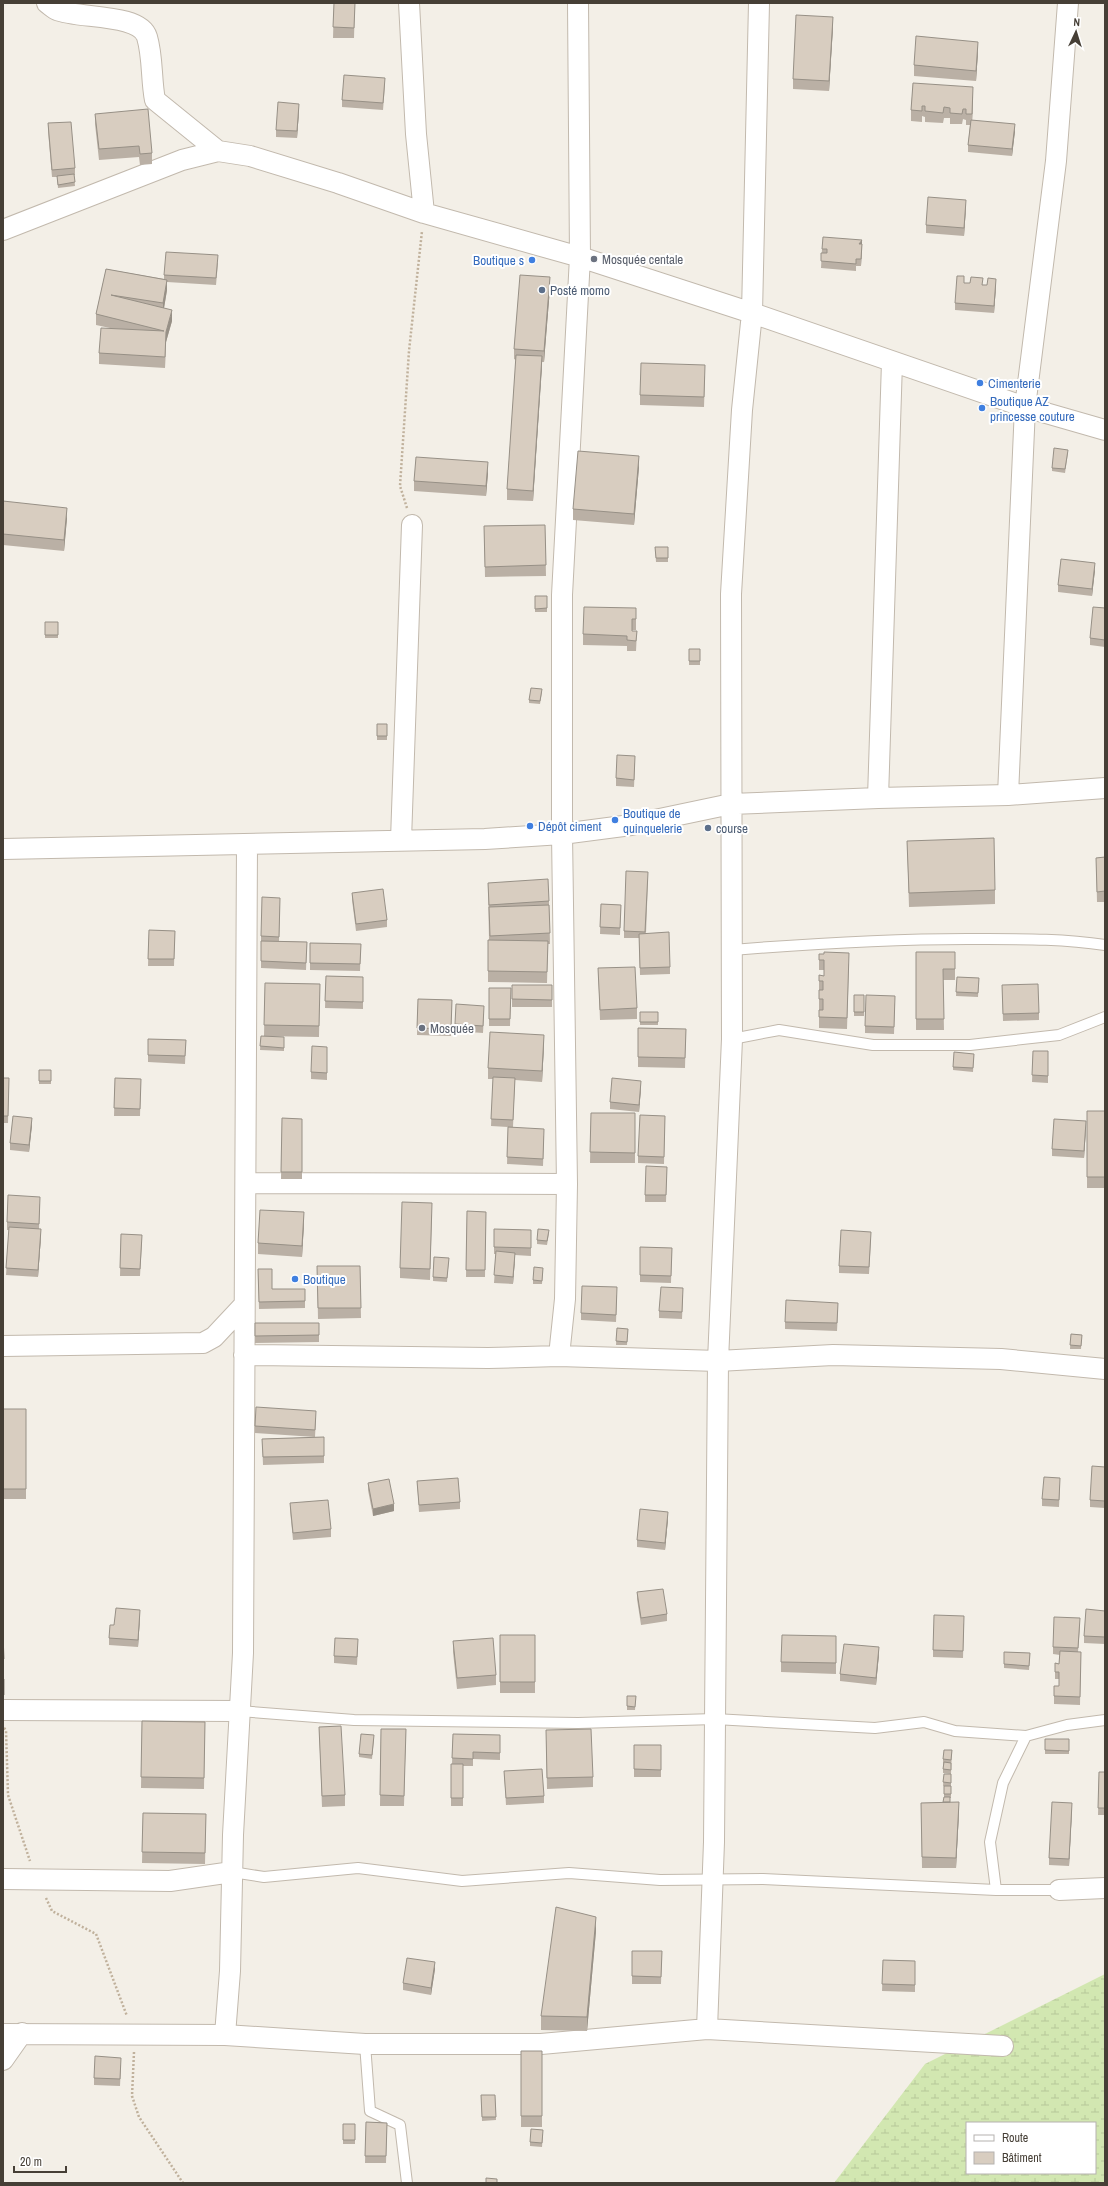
<svg xmlns="http://www.w3.org/2000/svg" width="1108" height="2186" viewBox="0 0 1108 2186" font-family="'Archivo Narrow',sans-serif">
  <defs>
    <pattern id="wetland-marsh" width="20" height="14" patternUnits="userSpaceOnUse"><rect width="20" height="14" fill="#d2e7b1"/><path d="M1 5h8M5 5V1M11 12h8M15 12V8" fill="none" stroke="#b6c799"/></pattern>
  </defs>
  <rect width="100%" height="100%" fill="#f3efe7"/>
  <path fill="url(#wetland-marsh)" fill-rule="evenodd" d="M1105 1974V2183H834L925 2064ZM967 2123H1095V2173H967Z"/>
  <g fill="none" stroke-linecap="round" stroke-linejoin="round">
    <g stroke="#c2b9ad" stroke-width="12">
      <path id="lane" d="M732 950C817 943 901 938 987 939 1027 939 1065 939 1105 945
        M732 1039 779 1030 873 1045H970L1059 1035 1105 1017
        M239 1711 354 1720 578 1723 715 1719 875 1728 924 1722 955 1731 1026 1736 1067 1725 1105 1720
        M232 1872 264 1877 358 1868 462 1881 569 1873 660 1880 763 1879 996 1890H1059
        M996 1890 990 1842 1003 1783 1026 1736
        M365 2044 370 2111 400 2125 407 2183"/>
    </g>
    <g stroke="#c2b9ad" stroke-width="22">
      <path id="street" d="M47 3C50 5 54 9 57 10 78 19 140 13 147 37 153 57 151 80 155 100L218 151
        M409 3 416 134 424 213
        M3 230 182 160 218 151 250 156 338 183 424 213 580 257 752 313 1025 407 1105 430
        M1008 795 1025 407 1056 161 1068 3
        M878 798 892 362
        M401 840 412 525
        M3 849 485 839 562 834 631 825 731 804 878 798 1008 795 1105 788
        M246 1183 567 1184
        M3 1346 203 1343 214 1337 244 1305
        M244 1355 488 1358 559 1356 718 1361 833 1355 1001 1359 1105 1369
        M559 1356 565 1299 567 1184 562 834V595L580 257 578 3
        M3 1710 239 1711
        M3 1879 170 1881 232 1872
        M1059 1890 1105 1888
        M707 2029 1003 2046
        M3 2034 225 2035 365 2044H541L707 2029 714 1842 718 1361 732 1039 731 594 742 410 752 313 759 3
        M225 2035 230 1971 233 1835 243 1653 247 844
        M3 2060 22 2033"/>
    </g>
    <path stroke="#c0b19c" stroke-width="2.5" stroke-dasharray="2 2" stroke-linecap="butt" d="M407 508 400 486 409 351 422 231
      M4 1728 6 1730 8 1795 30 1861
      M46 1898 52 1911 96 1934 127 2016
      M134 2052 132 2096 139 2117 183 2183"/>
    <use href="#lane" stroke="#fff" stroke-width="10"/>
    <use href="#street" stroke="#fff" stroke-width="20"/>
  </g>
  <path fill="#bab0a5" d="M334 3H355L354 38H333Z
    M833 27 829 91 793 89V79Z
    M978 52 976 81 914 76V65Z
    M913 83 973 97 972 120 1015 131 1012 156 968 152V145L970 125H966V120L963 119 962 124H950V118H944L943 123 925 122V117L922 116V122L911 121V110Z
    M385 85 383 110 342 107V100Z
    M299 111 297 138 276 137V130Z
    M95 114 152 153V164L140 165 139 157 99 160 95 124Z
    M48 123 75 168V175H74L75 186 58 188 57 177H52L48 131Z
    M966 207 964 236 926 233V225Z
    M862 247 861 266H856V271L821 268 822 249Z
    M218 263 216 285 167 282V290L164 308 172 321 166 342 165 368 99 364V353L110 328 96 325V314L106 269 164 279V275Z
    M964 283 996 286 994 313 955 310V303Z
    M550 288 544 362H542L533 501 507 500V489L516 360 514 359V349Z
    M705 376 704 407 640 405V395Z
    M1068 453 1065 473 1052 471V468Z
    M639 467 634 525 573 520V509Z
    M488 473 486 496 414 491V481Z
    M3 501 67 518 64 551 3 545Z
    M545 525 546 576 485 577 484 526Z
    M655 547H668V562H656Z
    M1095 570 1092 596 1058 592V585Z
    M535 596H547V612H535Z
    M636 608V630H632V631H637L636 651H627V646L583 645V634Z
    M1105 608V647L1090 645V638Z
    M45 622H58V638H45Z
    M689 649H700V665H689Z
    M542 692 540 704 529 703V700Z
    M377 724H387V740H377Z
    M635 763 634 787 616 786V778Z
    M907 841 995 890V904L909 907Z
    M1105 857V902H1097L1096 858Z
    M648 879 646 934 670 967V974L640 975 639 938H624V931Z
    M488 883 549 901 550 944H548L547 983 488 982V940H489Z
    M352 893 387 920V927L356 931 352 900Z
    M601 904 621 905 620 935 600 934Z
    M280 905 279 941 307 942 306 970 261 968V936Z
    M149 930 175 931 174 966H148Z
    M310 943 361 944 360 971 310 970Z
    M916 952H955V980H943L944 1030H916Z
    M819 954 849 964 847 1029 819 1028V975L824 976V970H819Z
    M598 968 637 1008V1019L600 1020Z
    M326 976 363 977V1009L325 1008Z
    M957 977 979 978 978 997 956 996Z
    M265 983 320 984 319 1037 264 1036Z
    M512 985H552V1007H512Z
    M1002 985 1039 1013V1020L1003 1021Z
    M489 988H511L510 1026H489Z
    M854 995H864V1016H854Z
    M418 999 452 1000 451 1036 417 1035Z
    M895 1003 894 1034 865 1033V1026Z
    M640 1012H658V1025H640Z
    M484 1014 483 1033 455 1031V1024Z
    M638 1028 686 1029 685 1068 638 1067Z
    M261 1036 284 1037V1051L260 1050Z
    M148 1039 186 1040 185 1064 148 1062Z
    M544 1045 542 1082 515 1080 513 1127 544 1136 543 1166 507 1164 508 1127 491 1126 493 1079H488V1068Z
    M327 1047V1080L311 1079V1072Z
    M1033 1051H1048V1083L1032 1082Z
    M974 1054 973 1072 953 1070V1067Z
    M39 1070H51V1084H39Z
    M3 1078H9L8 1123H3Z
    M115 1078 141 1079 140 1116H114Z
    M641 1088 639 1112 610 1109V1102Z
    M1087 1111H1105V1188H1087Z
    M591 1113H635V1163H590Z
    M665 1116 664 1164 638 1163V1156Z
    M282 1118 302 1119V1179H281Z
    M32 1125 29 1152 10 1150V1143Z
    M1086 1128 1084 1158 1052 1156V1149Z
    M667 1167 666 1202H645V1195Z
    M40 1204 39 1229 41 1236 38 1277 6 1275 9 1230H7V1222Z
    M467 1211 486 1212 485 1277H466Z
    M432 1214 430 1280 400 1278V1268Z
    M304 1223 302 1257 258 1254V1243Z
    M494 1229 531 1230V1256L515 1255 513 1284 494 1283 496 1254H494Z
    M549 1233 547 1245 537 1244V1240Z
    M121 1234 142 1242 140 1276H120Z
    M871 1239 869 1274 839 1273V1266Z
    M640 1247 672 1248 671 1283 640 1282Z
    M449 1258 447 1282 433 1281V1277Z
    M317 1266H360L361 1318 318 1319Z
    M543 1268 542 1284H533V1280Z
    M258 1269 272 1289H305V1308L259 1309Z
    M617 1295 616 1322 581 1320V1313Z
    M683 1295 682 1319 659 1318V1311Z
    M838 1310 837 1331 785 1329V1322Z
    M255 1323H319V1342L255 1343Z
    M617 1328 628 1329 627 1345H616Z
    M1071 1334 1082 1335 1081 1349H1070Z
    M3 1409H26V1499H3Z
    M316 1418 315 1437 255 1433V1426Z
    M324 1437V1463L263 1465 262 1439Z
    M1105 1467V1508L1090 1507V1500Z
    M417 1481 460 1502V1509L419 1512Z
    M368 1483 394 1511 373 1516 368 1490Z
    M1060 1485 1059 1507 1042 1506V1499Z
    M290 1503 331 1529V1537L293 1540 290 1510Z
    M668 1519 665 1550 637 1547V1540Z
    M637 1592 667 1614V1621L641 1625 637 1599Z
    M1105 1611V1644L1084 1643V1636Z
    M140 1617 138 1647 109 1645V1638L114 1625Z
    M964 1623 963 1658 933 1657V1650Z
    M1080 1626 1078 1652H1081L1080 1705 1054 1704V1686H1059V1679H1055V1663L1059 1664 1060 1655 1053 1654V1647Z
    M500 1635H535V1693H500Z
    M3 1636 4 1659V1666H3Z
    M453 1641 496 1675V1685L457 1689 453 1652Z
    M358 1646 357 1665 334 1663V1656Z
    M836 1647V1674L781 1672V1662Z
    M1004 1652 1030 1653 1029 1670 1004 1668Z
    M879 1654 876 1685 840 1681V1674Z
    M3 1679H4V1702H3Z
    M627 1696H636L635 1710H627Z
    M142 1721 205 1722 204 1789 141 1788Z
    M319 1727 345 1795V1806L322 1807Z
    M381 1729H406L404 1806H380Z
    M453 1734 500 1735V1760L473 1759V1766H463V1806H451V1764H452Z
    M374 1739 372 1759 359 1757V1754Z
    M1045 1739H1069V1754H1045Z
    M546 1740 593 1777V1787L547 1789Z
    M634 1745H661V1777H634Z
    M952 1750 951 1774 943 1773V1759Z
    M504 1771 544 1796V1803L506 1805Z
    M1099 1772H1105V1815H1098Z
    M944 1774H951V1786H943Z
    M944 1786H951V1798H950V1802L959 1812 956 1868H922L921 1803 943 1802 944 1797Z
    M1072 1810 1069 1866 1049 1865V1858Z
    M143 1813 206 1814 205 1864 142 1863Z
    M596 1931 587 2031 541 2030V2016Z
    M632 1951H662L661 1984H632Z
    M883 1960 915 1961V1992L882 1991Z
    M435 1969 431 1995 403 1990V1983Z
    M521 2051H542V2127H521Z
    M121 2065 120 2086 94 2085V2078Z
    M481 2095H495L496 2120 482 2121Z
    M366 2122 387 2123 386 2163H365Z
    M343 2124H355V2144H343Z
    M543 2134 542 2147 530 2146V2142Z"/>
  <path fill="#979086" d="M833 17V27L829 91V81Z
    M978 42V52L976 81V71Z
    M973 87V97L972 125V114Z
    M299 104V111L297 138V131Z
    M1015 124V131L1012 156V149Z
    M966 200V207L964 236V228Z
    M862 240V247L861 266V259L859 244Z
    M550 277V288L544 362V351Z
    M996 279V286L994 313V306Z
    M167 280V290L163 314V303Z
    M172 310V321L166 342 165 368 166 332Z
    M542 356V367L533 501V491Z
    M639 456V467L634 525V514Z
    M488 462V473L486 496V486Z
    M67 508V518L64 551V540Z
    M1095 563V570L1092 596V589Z
    M544 1035V1045L542 1082V1071Z
    M641 1081V1088L639 1112V1105Z
    M32 1118V1125L29 1152V1145Z
    M1086 1121V1128L1084 1158V1151Z
    M304 1212V1223L302 1257V1246Z
    M41 1229V1236L38 1277V1270Z
    M515 1253V1260L513 1284V1277Z
    M394 1504V1511L373 1516V1509Z
    M668 1512V1519L665 1550V1543Z
    M140 1610V1617L138 1647V1640Z
    M879 1647V1654L876 1685V1678Z
    M959 1802V1812L956 1868V1858Z
    M1072 1803V1810L1069 1866V1859Z
    M596 1917V1931L587 2031V2017Z
    M435 1962V1969L431 1995V1988Z"/>
  <path fill="#d8cdc0" stroke="#979086" d="M334 3H355L354 28 333 27Z
    M796 15 833 17 829 81 793 79Z
    M916 36 978 42 976 71 914 65Z
    M344 75 385 78 383 103 342 100Z
    M913 83 973 87 972 114H966V109H963L962 114 950 113V108L944 107 943 113 925 111V106H922V111L911 110Z
    M278 102 299 104 297 131 276 130Z
    M148 109 152 153 140 154 139 146 99 149 95 114Z
    M971 120 1015 124 1012 149 968 145Z
    M71 122 75 168 52 170 48 123Z
    M74 174 75 182 58 185 57 176Z
    M928 197 966 200 964 228 926 225Z
    M823 237 862 240 859 244H862L861 259H856V264L821 261V253H827V249H822Z
    M166 252 218 255 216 278 164 275Z
    M106 269 167 280 163 303 111 295 172 310 166 332 165 357 99 353 101 328 164 331 96 314Z
    M520 275 550 277 544 351 514 349Z
    M957 276H964V283H970L971 277 983 278 982 285H987L988 278 996 279 994 306 955 303Z
    M516 355 542 356 533 491 507 489Z
    M641 363 705 365 704 397 640 395Z
    M1054 448 1068 450 1065 469 1052 468Z
    M578 451 639 456 634 514 573 509Z
    M416 457 488 462 486 486 414 481Z
    M3 501 67 508 64 540 3 534Z
    M545 525 546 565 485 567 484 526Z
    M655 547H668V558H656Z
    M1061 559 1095 563 1092 589 1058 585Z
    M535 596H547V608L535 609Z
    M584 607 636 608V619H632V631H637L636 641 627 640V636L583 634Z
    M1093 607 1105 608V640L1090 638Z
    M45 622H58V635H45Z
    M689 649H700V661H689Z
    M531 688 542 689 540 701 529 700Z
    M377 724H387V736H377Z
    M617 755 635 756 634 780 616 778Z
    M994 838 995 890 909 893 907 841Z
    M1105 857V891L1097 892 1096 858Z
    M626 871 648 872 645 932 624 931Z
    M548 879 549 901 489 905 488 883Z
    M383 889 387 920 356 924 352 893Z
    M262 897 280 898 279 937 261 936Z
    M601 904 621 905 620 928 600 927Z
    M549 905 550 933 490 936 489 907Z
    M149 930 175 931 174 959H148Z
    M669 932 670 967 640 968 639 934Z
    M488 940 548 941 547 972 488 971Z
    M261 941 307 942 306 963 261 961Z
    M310 943 361 944 360 964 310 963Z
    M824 952 849 953 847 1018 819 1017V1010H823V999H819V990H823V981H819V975L824 976V960H819V954H824Z
    M916 952H955V969H943L944 1019H916Z
    M635 967 637 1008 600 1010 598 968Z
    M326 976 363 977V1002L325 1001Z
    M957 977 979 978 978 993 956 992Z
    M265 983 320 984 319 1026 264 1025Z
    M1038 984 1039 1013 1003 1014 1002 985Z
    M512 985H552V1000L512 999Z
    M489 988H511L510 1019H489Z
    M854 995H864V1012H854Z
    M866 995 895 996 894 1027 865 1026Z
    M418 999 452 1000 451 1029 417 1028Z
    M456 1004 484 1006 483 1026 455 1024Z
    M640 1012H658V1022H640Z
    M638 1028 686 1029 685 1058 638 1057Z
    M490 1032 544 1035 542 1071 488 1068Z
    M261 1036 284 1037V1048L260 1046Z
    M148 1039 186 1040 185 1056 148 1055Z
    M312 1046 327 1047V1073L311 1072Z
    M1033 1051H1048V1076L1032 1075Z
    M954 1052 974 1054 973 1068 953 1067Z
    M39 1070H51V1081H39Z
    M493 1077 515 1078 513 1120 491 1119Z
    M3 1078H9L8 1116H3Z
    M115 1078 141 1079 140 1109 114 1108Z
    M612 1078 641 1081 639 1105 610 1102Z
    M1087 1111H1105V1177H1087Z
    M591 1113H635V1153L590 1152Z
    M640 1115 665 1116 664 1157 638 1156Z
    M13 1116 32 1118 29 1145 10 1143Z
    M282 1118 302 1119V1172H281Z
    M1054 1119 1086 1121 1084 1151 1052 1149Z
    M508 1127 544 1129 543 1159 507 1157Z
    M646 1166 667 1167 666 1195H645Z
    M8 1195 40 1197 39 1224 7 1222Z
    M402 1202 432 1203 430 1269 400 1268Z
    M260 1210 304 1212 302 1246 258 1243Z
    M467 1211 486 1212 485 1270H466Z
    M9 1227 41 1229 38 1270 6 1268Z
    M494 1229 531 1230V1248L494 1247Z
    M538 1229 549 1230 547 1241 537 1240Z
    M841 1230 871 1232 869 1267 839 1266Z
    M121 1234 142 1235 140 1269 120 1268Z
    M640 1247 672 1248 671 1276 640 1275Z
    M496 1251 515 1253 513 1277 494 1275Z
    M434 1257 449 1258 447 1278 433 1277Z
    M317 1266H360L361 1308H318Z
    M534 1267 543 1268 542 1281 533 1280Z
    M258 1269H272V1289H305V1301L259 1302Z
    M582 1286 617 1287 616 1315 581 1313Z
    M661 1287 683 1288 682 1312 659 1311Z
    M786 1300 838 1303 837 1323 785 1322Z
    M255 1323H319V1335L255 1336Z
    M617 1328 628 1329 627 1342 616 1341Z
    M1071 1334 1082 1335 1081 1346 1070 1345Z
    M256 1407 316 1411 315 1430 255 1426Z
    M3 1409H26V1489H3Z
    M324 1437V1456L263 1457 262 1439Z
    M1092 1466 1105 1467V1501L1090 1500Z
    M1044 1477 1060 1478 1059 1500 1042 1499Z
    M458 1478 460 1502 419 1505 417 1481Z
    M389 1479 394 1504 373 1509 368 1483Z
    M328 1500 331 1529 293 1533 290 1503Z
    M640 1509 668 1512 665 1543 637 1540Z
    M663 1589 667 1614 641 1618 637 1592Z
    M116 1608 140 1610 138 1640 109 1638 110 1625H114Z
    M1086 1609 1105 1611V1637L1084 1636Z
    M934 1615 964 1616 963 1651 933 1650Z
    M1054 1617 1080 1618 1078 1648 1053 1647Z
    M500 1635H535V1682H500Z
    M782 1635 836 1636V1663L781 1662Z
    M3 1636 4 1659H3Z
    M335 1638 358 1639 357 1657 334 1656Z
    M493 1638 496 1675 457 1678 453 1641Z
    M844 1644 879 1647 876 1678 840 1674Z
    M1060 1651 1081 1652 1080 1697 1054 1696V1686H1059V1672H1055V1663L1059 1664Z
    M1004 1652 1030 1653 1029 1666 1004 1664Z
    M3 1679H4V1695H3Z
    M627 1696H636L635 1707 627 1706Z
    M142 1721 205 1722 204 1778 141 1777Z
    M341 1726 345 1795 322 1796 319 1727Z
    M381 1729H406L404 1796 380 1795Z
    M591 1729 593 1777 547 1778 546 1730Z
    M361 1734 374 1735 372 1755 359 1754Z
    M453 1734 500 1735V1753L473 1752V1759L452 1758Z
    M1045 1739H1069V1751L1045 1750Z
    M634 1745H661V1770L634 1769Z
    M944 1750H952L951 1760 943 1759Z
    M944 1762 951 1763V1770L943 1769Z
    M451 1764H463V1798H451Z
    M542 1769 544 1796 506 1798 504 1771Z
    M1099 1772H1105V1808H1098Z
    M944 1774H951V1783L943 1782Z
    M944 1786H951V1794H944Z
    M944 1797H950V1802H943Z
    M959 1802 956 1858 922 1857 921 1803Z
    M1052 1802 1072 1803 1069 1859 1049 1858Z
    M143 1813 206 1814 205 1853 142 1852Z
    M556 1907 596 1917 587 2017 541 2016Z
    M632 1951H662L661 1977 632 1976Z
    M407 1958 435 1962 431 1988 403 1983Z
    M883 1960 915 1961V1985L882 1984Z
    M521 2051H542V2116H521Z
    M95 2056 121 2058 120 2079 94 2078Z
    M481 2095H495L496 2117H482Z
    M366 2122 387 2123 386 2156H365Z
    M343 2124H355V2140H343Z
    M531 2129 543 2130 542 2143 530 2142Z
    M486 2178 497 2179V2183H486Z"/>
  <g fill="#6b7280" stroke="#fff" stroke-width="1.5">
    <circle cx="594" cy="259" r="4"/>
    <circle cx="422" cy="1028" r="4"/>
  </g>
  <g fill="#3f7fe0" stroke="#fff" stroke-width="1.5">
    <circle cx="532" cy="260" r="4"/>
    <circle cx="980" cy="383" r="4"/>
    <circle cx="982" cy="408" r="4"/>
    <circle cx="615" cy="820" r="4"/>
    <circle cx="530" cy="826" r="4"/>
    <circle cx="295" cy="1279" r="4"/>
  </g>
  <g fill="#5c6f8a" stroke="#fff" stroke-width="1.5">
    <circle cx="542" cy="290" r="4"/>
    <circle cx="708" cy="828" r="4"/>
  </g>
  <g text-anchor="middle" dominant-baseline="central" stroke-width="4" stroke-linejoin="round" paint-order="stroke">
    <g font-size="13" fill="#5b616d" stroke="#fff" text-anchor="start">
      <text x="602" y="259">Mosquée centale</text>
      <text x="430" y="1028">Mosquée</text>
    </g>
    <g font-size="13" fill="#366cbe" stroke="#fff" text-anchor="start">
      <text x="524" y="260" text-anchor="end">Boutique s</text>
      <text x="988" y="383">Cimenterie</text>
      <text x="990" y="401">Boutique AZ<tspan x="990" dy="15">princesse couture</tspan></text>
      <text x="623" y="813">Boutique de<tspan x="623" dy="15">quinquelerie</tspan></text>
      <text x="538" y="826">Dépôt ciment</text>
      <text x="303" y="1279">Boutique</text>
    </g>
    <g font-size="13" fill="#4e5e75" stroke="#fff" text-anchor="start">
      <text x="550" y="290">Posté momo</text>
      <text x="716" y="828">course</text>
    </g>
  </g>
  <rect width="1108" height="2186" fill="none" stroke="#463f36" stroke-width="8"/>
  <rect x="966" y="2122" width="130" height="52" fill="#ffffff" stroke="#b5b2af"/>
  <rect x="974" y="2135" width="20" height="6" fill="#ffffff" stroke="#b5b2af"/>
  <text x="1002" y="2142" font-size="12" fill="#463f36">Route</text>
  <rect x="974" y="2152" width="20" height="12" fill="#d8cdc0" stroke="#b5b2af"/>
  <text x="1002" y="2162" font-size="12" fill="#463f36">Bâtiment</text>
  <g transform="translate(1076 32) rotate(4)" stroke="#ffffff" stroke-width="3" paint-order="stroke">
  <path d="M0-3L7 15L0 10L-7 15Z" fill="#463f36"/>
  <text y="-6" font-size="11" font-weight="bold" text-anchor="middle" fill="#463f36">N</text>
  </g>
  <path d="M14 2166v6h52v-6" fill="none" stroke="#463f36" stroke-width="2"/>
  <text x="20" y="2166" font-size="12" fill="#463f36" stroke="#ffffff" stroke-width="3" paint-order="stroke">20 m</text>
</svg>
